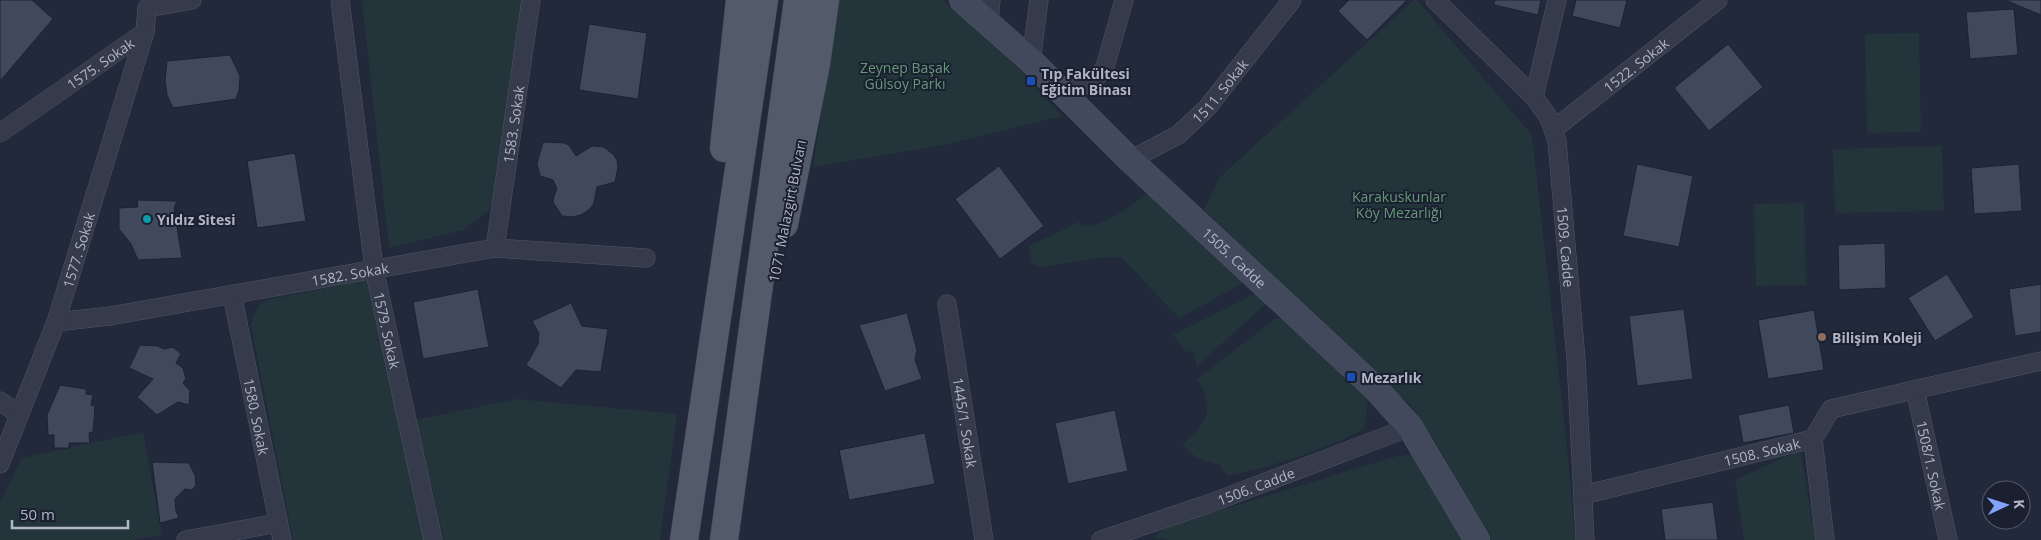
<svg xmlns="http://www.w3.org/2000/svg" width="2041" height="540" viewBox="0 0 2041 540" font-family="'Open Sans',sans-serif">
  <rect width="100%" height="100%" fill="#21293a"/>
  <path fill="#23353b" d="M362 0H524L493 198 489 210 463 230 389 248Z
    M839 0H943C957 16 973 23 987 37 1014 62 1037 89 1062 116L939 146 813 167Z
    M1414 0H1417L1532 135 1568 457 1575 540H1488L1440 450 1410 405 1369 369 1204 210 1219 178Z
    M1919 33 1921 132 1867 133 1865 34Z
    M1942 146 1944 211 1835 213 1833 149Z
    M1148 193 1244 283 1179 318 1121 257 1099 258 1038 267 1032 264 1029 246 1079 222 1083 226C1109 225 1128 207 1148 193Z
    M1804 203 1806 285 1756 286 1754 204Z
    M368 280 425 540H293L251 325C255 311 257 303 271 299Z
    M1256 293 1266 304 1197 366 1193 351 1185 352 1173 335Z
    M1275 319H1283L1369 394 1364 429C1320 452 1274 466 1227 476L1220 465 1197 458 1182 445C1205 425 1218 408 1197 379Z
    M516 399 677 414 660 540H444L416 420Z
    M143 432 162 535 132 540H0V502L22 458Z
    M1800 450 1816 540H1744L1735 480Z
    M1412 455 1467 540H1171L1153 538 1169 526 1397 456Z"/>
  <path fill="#40485c" stroke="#1c2231" d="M0 0H32L53 19 0 81Z
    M1349 0H1407L1367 40 1338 11Z
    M1495 0H1541L1538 15 1494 5Z
    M1576 0H1627L1620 28 1572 16Z
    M2005 0H2041V15Z
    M2014 9 2018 55 1970 59 1966 12Z
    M589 24 647 33 638 99 579 90Z
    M1728 44 1763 87 1709 131 1674 88Z
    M230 55 240 76 239 90 236 99 173 108 167 95 165 80 167 61Z
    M543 142 564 143 569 145 576 156 592 146 604 147 614 155 617 160 618 167 615 182 597 187 594 203 590 209 581 215 572 217 562 216 553 202 554 196 557 189 553 180 540 176 537 163Z
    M295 153 306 221 257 228 247 161Z
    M1637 164 1693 176 1679 247 1623 236Z
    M2019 164 2022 211 1974 214 1971 168Z
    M999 166 1044 226 1000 259 955 199Z
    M137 200 177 201 174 208 182 258 138 260 131 244 119 229V208L138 207Z
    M1885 243 1886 288 1839 290 1838 245Z
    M1947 274 1974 317 1935 341 1908 298Z
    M2041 284V332L2015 336 2009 289Z
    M478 289 489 347 423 359 413 302Z
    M571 303 582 326 608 329 601 372 576 370 561 388 526 365 538 344 539 333 532 321Z
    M1684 309 1693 379 1637 386 1629 316Z
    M1814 310 1824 370 1768 379 1758 320Z
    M907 313 917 350 915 360 922 379 885 391 859 325Z
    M140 345 157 346 164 349 173 347 181 354 176 363 183 368 186 379 183 383 190 391 189 405 178 402 157 415 137 397 153 379 129 368Z
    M60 385 86 389V394L93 395 91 405 95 406 93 432 89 433 90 443H69V448H54V435H48L47 415Z
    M1789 405 1794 433 1743 443 1738 415Z
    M1115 410 1128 471 1068 484 1055 423Z
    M925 433 935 484 849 500 839 450Z
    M152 462 189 463 195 475 196 485 192 490 185 489 175 499 176 511 179 518 160 523Z
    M1713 502 1718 540H1665L1661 509Z"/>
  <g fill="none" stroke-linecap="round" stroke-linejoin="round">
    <g stroke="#505665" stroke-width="19">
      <g id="street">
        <path id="s1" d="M340 0 374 268 433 540"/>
        <path id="s2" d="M1435 0 1534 97 1549 118 1557 141 1576 359 1585 540"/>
        <path d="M989 22 991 0"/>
        <path d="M1031 61 1039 0"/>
        <path d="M1060 92C1079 88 1095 84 1105 67L1124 0"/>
        <path d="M1534 97 1557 0"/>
        <path id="s3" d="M1554 129 1718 0"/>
        <path id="s4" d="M0 133 145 32 147 8 192 0"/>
        <path id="s5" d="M1130 160 1178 135 1207 108 1292 0"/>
        <path id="s6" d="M495 248 531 0"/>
        <path id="s7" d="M232 294 282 540"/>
        <path id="s8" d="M947 304 984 540"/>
        <path id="s9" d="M56 322 110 316 495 248 646 258"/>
        <path id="s10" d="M1915 389 1948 540"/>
        <path d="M0 401 19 415"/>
        <path d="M1813 439 1825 540"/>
        <path id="s11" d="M0 464 56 322 145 32"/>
        <path id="s12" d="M1583 495 1813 439 1831 409 2041 361"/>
        <path d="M186 540 278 523"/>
        <path id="s13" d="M1101 540 1211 503 1410 427"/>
      </g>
    </g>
    <g stroke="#505665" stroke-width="26">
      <g id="secondary">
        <path id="s14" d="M962 0 1031 61 1130 160 1376 389 1410 427 1477 540"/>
      </g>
    </g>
    <g stroke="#3e4453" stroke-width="29">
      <path id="primary" d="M724 148 740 0
        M784 224 816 64 825 0
        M684 540 764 0
        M724 540 798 0"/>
    </g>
    <use href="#street" stroke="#353b4a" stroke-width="18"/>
    <use href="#secondary" stroke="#43495d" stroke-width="25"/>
    <use href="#primary" stroke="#535a6a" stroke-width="28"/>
  </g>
  <g fill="#1a4fb4" stroke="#1a202f" stroke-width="2">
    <rect x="1026" y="76" width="10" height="10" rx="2.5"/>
    <rect x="1346" y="372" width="10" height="10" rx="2.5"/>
  </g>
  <circle fill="#0f9aa8" stroke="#1a202f" stroke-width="2" cx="147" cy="219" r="5"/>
  <circle fill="#8d6e63" stroke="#1a202f" stroke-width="2" cx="1822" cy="337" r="5"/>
  <g text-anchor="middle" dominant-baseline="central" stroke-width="4" stroke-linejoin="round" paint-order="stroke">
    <g font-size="14" fill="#b0b6c6" stroke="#1a202f">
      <text stroke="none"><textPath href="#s4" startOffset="122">1575. Sokak</textPath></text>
      <text stroke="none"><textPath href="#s3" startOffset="104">1522. Sokak</textPath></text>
      <text stroke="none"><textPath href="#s5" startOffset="115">1511. Sokak</textPath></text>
      <text stroke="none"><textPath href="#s6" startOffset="125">1583. Sokak</textPath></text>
      <text transform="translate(787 211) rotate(-79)">1071 Malazgirt Bulvarı</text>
      <text stroke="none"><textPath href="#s2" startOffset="295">1509. Cadde</textPath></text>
      <text stroke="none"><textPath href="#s11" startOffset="228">1577. Sokak</textPath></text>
      <text stroke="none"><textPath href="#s14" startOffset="375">1505. Cadde</textPath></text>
      <text stroke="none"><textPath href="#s9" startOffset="298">1582. Sokak</textPath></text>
      <text stroke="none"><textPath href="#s1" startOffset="334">1579. Sokak</textPath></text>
      <text stroke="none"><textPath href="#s7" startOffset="125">1580. Sokak</textPath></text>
      <text stroke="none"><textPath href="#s8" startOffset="120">1445/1. Sokak</textPath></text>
      <text stroke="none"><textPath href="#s12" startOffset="184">1508. Sokak</textPath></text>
      <text stroke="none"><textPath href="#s10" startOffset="78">1508/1. Sokak</textPath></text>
      <text stroke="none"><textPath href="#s13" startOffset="164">1506. Cadde</textPath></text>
    </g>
    <g font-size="14" fill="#669878" stroke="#1a202f">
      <text x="905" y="67">Zeynep Başak<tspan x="905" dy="16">Gülsoy Parkı</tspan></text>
      <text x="1399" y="196">Karakuskunlar<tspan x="1399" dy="16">Köy Mezarlığı</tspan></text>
    </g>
    <g font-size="14" font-weight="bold" fill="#b0b6c6" stroke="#1a202f" text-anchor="start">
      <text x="1041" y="73">Tıp Fakültesi<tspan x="1041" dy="16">Eğitim Binası</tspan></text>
      <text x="157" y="219">Yıldız Sitesi</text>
      <text x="1832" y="337">Bilişim Koleji</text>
      <text x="1361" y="377">Mezarlık</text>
    </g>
  </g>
  <g transform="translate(2006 505) rotate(86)"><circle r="24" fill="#1a202f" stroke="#565c6b"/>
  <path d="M0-4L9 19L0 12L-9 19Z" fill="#82a1f9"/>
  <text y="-8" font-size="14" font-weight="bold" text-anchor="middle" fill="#b0b6c6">K</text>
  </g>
  <path d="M12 520v8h116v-8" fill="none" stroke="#b0b6c6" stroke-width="2.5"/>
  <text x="20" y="520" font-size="15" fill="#b0b6c6" stroke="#1a202f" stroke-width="4" paint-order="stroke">50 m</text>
</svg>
